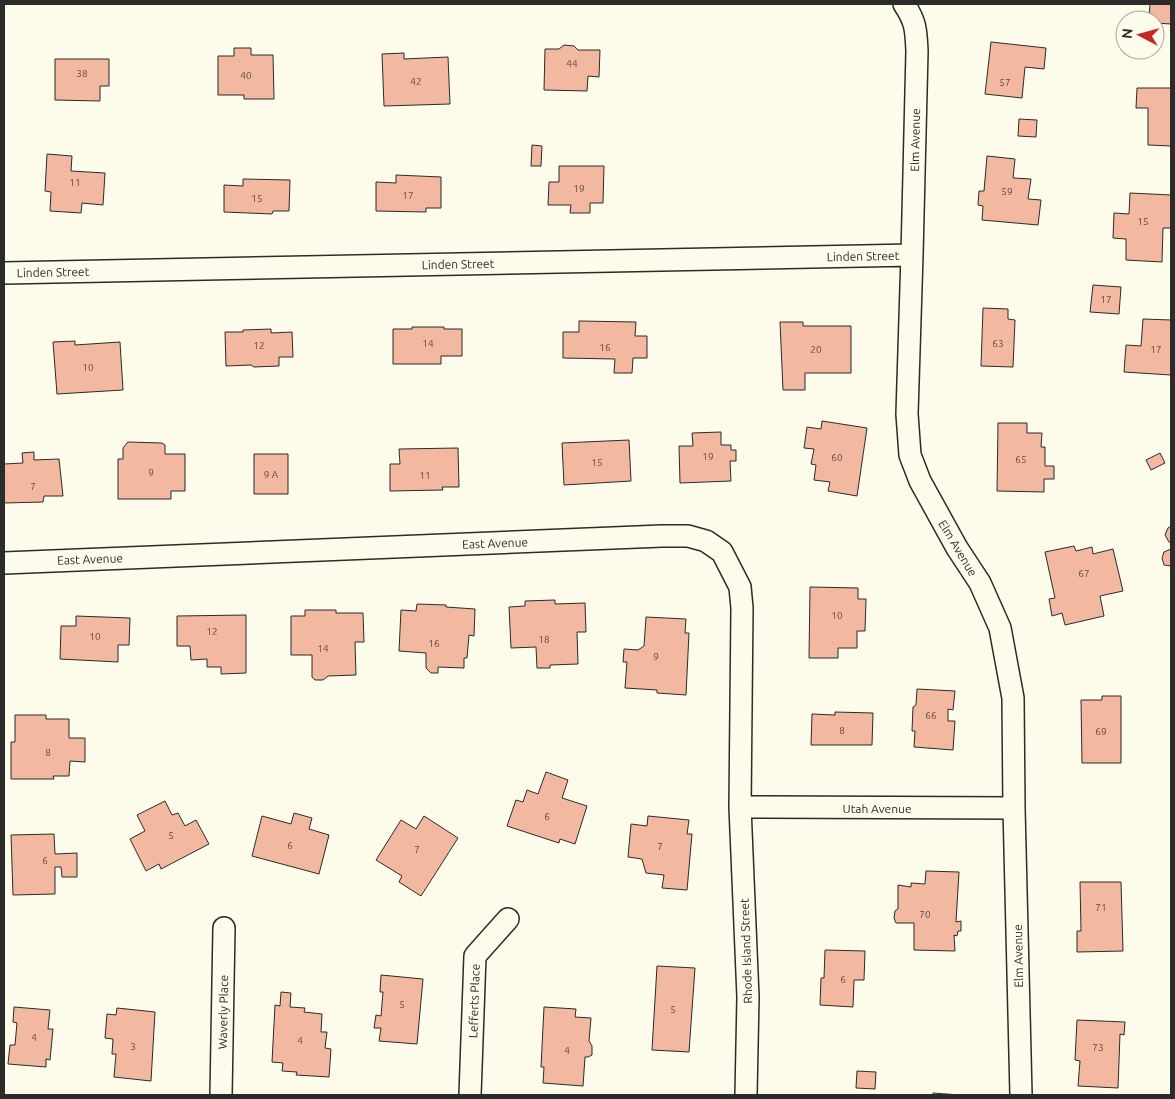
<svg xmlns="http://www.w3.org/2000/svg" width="1175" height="1099" viewBox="0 0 1175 1099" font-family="Ubuntu,sans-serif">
  <rect width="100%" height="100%" fill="#fdfbea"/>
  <path fill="#f2b8a0" stroke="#2b2b2b" d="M1150 4H1171V24L1155 23V20H1149Z
    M991 42 1046 48 1044 69 1025 67 1022 98 985 94Z
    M564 45 574 46 578 50H600L599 77 588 76 587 91 544 90 545 49H559Z
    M234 48H251V55H273L274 99H244V95H218V56H234Z
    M404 53V59L448 57 450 104 384 106 382 54Z
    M55 59H109V86H100V101L55 100Z
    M1137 88H1171V146L1148 145V108H1136Z
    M1019 119 1037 120 1036 137 1018 136Z
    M532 145 542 146 541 166H531Z
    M47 154 72 156 71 171 105 173 103 205 82 203 81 213 50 211 51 192 45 191Z
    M987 156 1015 159 1013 178 1031 179 1028 199 1041 200 1038 225 982 220 983 206 978 205 979 191H984Z
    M559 166H604L603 203H590V213H570L571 205H548L549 182H559Z
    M396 175 441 177V208H426V212L376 211V182L396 183Z
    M243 179 290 180 289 211H273L272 214 224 212V185L243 186Z
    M1130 193 1171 195V228H1163L1162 262 1126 260V239L1113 238 1114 213 1129 214Z
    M1093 285 1121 287 1119 314 1090 312Z
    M983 308 1008 309V319L1015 320 1013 367 981 366Z
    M1143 319 1171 320V375L1124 372 1126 345 1141 346Z
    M579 321 636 322 635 336H647V358H633L632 373H614L615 359 563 358V332H579Z
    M780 322H803V326H851V373H805V390H783Z
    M412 327H444V329H462V356H441V364H393V329H412Z
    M271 329V333L292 332 293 357H279V366L254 367 251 365 226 366 225 332H243V330Z
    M75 341V345L120 342 123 390 57 394 53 342Z
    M822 421 867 428 857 496 828 491 830 482 814 480 816 465 811 464 814 449 804 448 807 427 821 429Z
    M998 423H1027V433H1042L1041 447H1045V466H1054V479H1044V492L997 491Z
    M721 432V445H731V450H736V461H730L731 481 680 483 679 446H693L692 433Z
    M629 440 631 481 564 485 562 443Z
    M128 442 162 443 165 445V454H185V491H171V499H118V459H123V448Z
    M458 448 459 487H442L443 490 390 491V464H400L399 449Z
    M34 452V460L59 459 63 496H44L43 502 4 503V464L23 463 22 453Z
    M1160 453 1165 463 1151 470 1146 460Z
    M254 454H288V494H254Z
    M1171 526V543L1169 542 1165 535 1168 528Z
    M1074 546 1076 551 1092 547 1093 554 1113 549 1123 591 1100 596 1104 616 1065 625 1062 613 1052 616 1049 599 1055 598 1045 552Z
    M1171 547V566L1164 565 1162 558 1164 552 1171 549Z
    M810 587 858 588V599H866L865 631H857V648H838V658H809Z
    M555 600V604L585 603 586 632H577L578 664 550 665V668H537L536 647 511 648 509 607 525 606V601Z
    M417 604 446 605V607L475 609 474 636 469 635 467 658H464V668L438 667V673H431L426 668V653L399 651 401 610 416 611Z
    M305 610H336V613H363L364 642H355L356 675 328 676 323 680H315L312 677V655H291V616H305Z
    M246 615V673L221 674V667H207V659L191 660 190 646H177V616Z
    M76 616 130 618 129 645H118V662L60 659 61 626H76Z
    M646 617 686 619 685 633H689L686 695 657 693V690L625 688 627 662H623L624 649 638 650 644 646Z
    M917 689 955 691 953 710 948 709V721H955L953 750 914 747 915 731H912L913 707 916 705Z
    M1102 696H1121V763H1082L1081 700H1102Z
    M835 712 873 713 872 745H811L812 714 835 715Z
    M15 715H46V719H69V738H85V762L70 761 69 776H53L54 779H11V742H15Z
    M546 772 568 780 562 798 587 806 575 844 560 839 559 843 507 826 516 800 523 802 527 790 538 794Z
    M165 801 172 815 178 813 185 826 196 820 209 844 161 869 159 864 146 871 130 839 145 831 137 815Z
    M294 813 312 818 309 829 329 835 319 874 252 856 262 816 291 824Z
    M424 816 458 838 421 896 399 882 402 876 376 860 401 820 416 829Z
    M648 816 689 820 687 834H692L687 890 662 888 664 875 646 873 642 859 628 857 631 824 647 826Z
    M54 834 55 854 77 853V877H62L61 867H55V894L13 895 11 835Z
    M926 871 959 872 956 922 961 921V931H958L957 936 954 935 955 951 914 950V923H896L894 918 895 911 898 909V885L911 887V883L925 884Z
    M1080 882H1121L1123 951 1077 952V931H1081Z
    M825 950 865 951 864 980H854L853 1007 820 1005 821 978H824Z
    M657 966 695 968 689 1052 652 1050Z
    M381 975 423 979 417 1044 379 1041 381 1028H374L376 1015 381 1016 383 992H380Z
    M281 992 291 993 290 1007 305 1008 304 1012 322 1014 321 1032H327L325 1048 331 1049 329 1077 296 1075 297 1072 282 1071 283 1063 272 1062 275 1005 280 1006Z
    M14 1007 50 1010 48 1029H53L50 1060 46 1059V1067L8 1064 10 1045H15L17 1023 13 1022Z
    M544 1007 576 1009 575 1017 591 1018 589 1041 592 1046V1055L588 1057H585L583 1086 543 1083 544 1067H541Z
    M117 1008 155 1012 151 1081 114 1077 116 1054H112L113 1039 105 1038 107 1014 116 1015Z
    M1077 1020 1125 1022 1124 1035 1120 1034 1118 1088 1078 1086 1080 1061 1075 1060Z
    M857 1071 876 1072 875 1089 856 1088Z
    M933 1093 960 1095H933Z"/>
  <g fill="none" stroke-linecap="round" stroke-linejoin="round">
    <g stroke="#2b2b2b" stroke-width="24">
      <path id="minor" d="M904 4C916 22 916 30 917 51L912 255 907 414 910 455 920 481 957 548 980 583 1000 628 1013 698 1014 808 1021 1095
        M4 273 912 255
        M4 563 662 536H688L706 541 722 552 740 587 742 608 740 807 748 997 746 1095
        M740 807 1014 808
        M221 1095 224 928
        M470 1095 475 956 508 919"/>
    </g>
    <use href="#minor" stroke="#fdfbea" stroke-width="21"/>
  </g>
  <g text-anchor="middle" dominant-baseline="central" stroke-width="4" stroke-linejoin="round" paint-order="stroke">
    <g font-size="10" fill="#5d4e48">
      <text x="572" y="63">44</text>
      <text x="82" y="73">38</text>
      <text x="246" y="75">40</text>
      <text x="416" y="81">42</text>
      <text x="1005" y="82">57</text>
      <text x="75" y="182">11</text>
      <text x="579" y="188">19</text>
      <text x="1007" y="191">59</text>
      <text x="408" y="195">17</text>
      <text x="257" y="198">15</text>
      <text x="1143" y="221">15</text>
      <text x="1106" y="299">17</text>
      <text x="428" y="343">14</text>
      <text x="998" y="343">63</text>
      <text x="259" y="345">12</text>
      <text x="605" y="347">16</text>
      <text x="816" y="349">20</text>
      <text x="1156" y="349">17</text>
      <text x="88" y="367">10</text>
      <text x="708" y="456">19</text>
      <text x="837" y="457">60</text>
      <text x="1021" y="459">65</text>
      <text x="597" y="462">15</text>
      <text x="151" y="472">9</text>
      <text x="271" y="474">9 A</text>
      <text x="425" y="475">11</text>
      <text x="33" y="486">7</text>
      <text x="1084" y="573">67</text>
      <text x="837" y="615">10</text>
      <text x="212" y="631">12</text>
      <text x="95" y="636">10</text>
      <text x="544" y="639">18</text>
      <text x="434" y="643">16</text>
      <text x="323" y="648">14</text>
      <text x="656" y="656">9</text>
      <text x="931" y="715">66</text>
      <text x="842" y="730">8</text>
      <text x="1101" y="731">69</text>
      <text x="48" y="752">8</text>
      <text x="547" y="816">6</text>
      <text x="171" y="835">5</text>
      <text x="290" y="845">6</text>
      <text x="660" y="846">7</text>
      <text x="417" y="849">7</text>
      <text x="45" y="860">6</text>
      <text x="1101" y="907">71</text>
      <text x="925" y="914">70</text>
      <text x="843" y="979">6</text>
      <text x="402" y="1004">5</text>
      <text x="673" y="1009">5</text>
      <text x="34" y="1037">4</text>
      <text x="300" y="1040">4</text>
      <text x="133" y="1046">3</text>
      <text x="1098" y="1047">73</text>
      <text x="567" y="1050">4</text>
    </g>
    <g font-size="12" fill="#2b2b2b" stroke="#fdfbea">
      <text transform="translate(915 140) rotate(-89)">Elm Avenue</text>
      <text transform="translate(863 256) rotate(-1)">Linden Street</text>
      <text transform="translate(458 264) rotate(-1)">Linden Street</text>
      <text transform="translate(53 272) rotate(-1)">Linden Street</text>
      <text transform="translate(495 543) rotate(-2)">East Avenue</text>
      <text transform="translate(958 548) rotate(59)">Elm Avenue</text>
      <text transform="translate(90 559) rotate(-2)">East Avenue</text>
      <text x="877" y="808">Utah Avenue</text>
      <text transform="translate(746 951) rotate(-92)">Rhode Island Street</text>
      <text transform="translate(1018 956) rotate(-91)">Elm Avenue</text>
      <text transform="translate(474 1001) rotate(-88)">Lefferts Place</text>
      <text transform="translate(223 1012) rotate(-89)">Waverly Place</text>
    </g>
  </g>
  <rect width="1175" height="1099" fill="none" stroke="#2b2b2b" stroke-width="10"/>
  <g transform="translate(1140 35) rotate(276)"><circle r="24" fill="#fdfbea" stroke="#a9a89e"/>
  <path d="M0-4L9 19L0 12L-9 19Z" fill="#c62828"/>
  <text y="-8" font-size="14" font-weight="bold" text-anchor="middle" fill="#2b2b2b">N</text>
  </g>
</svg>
